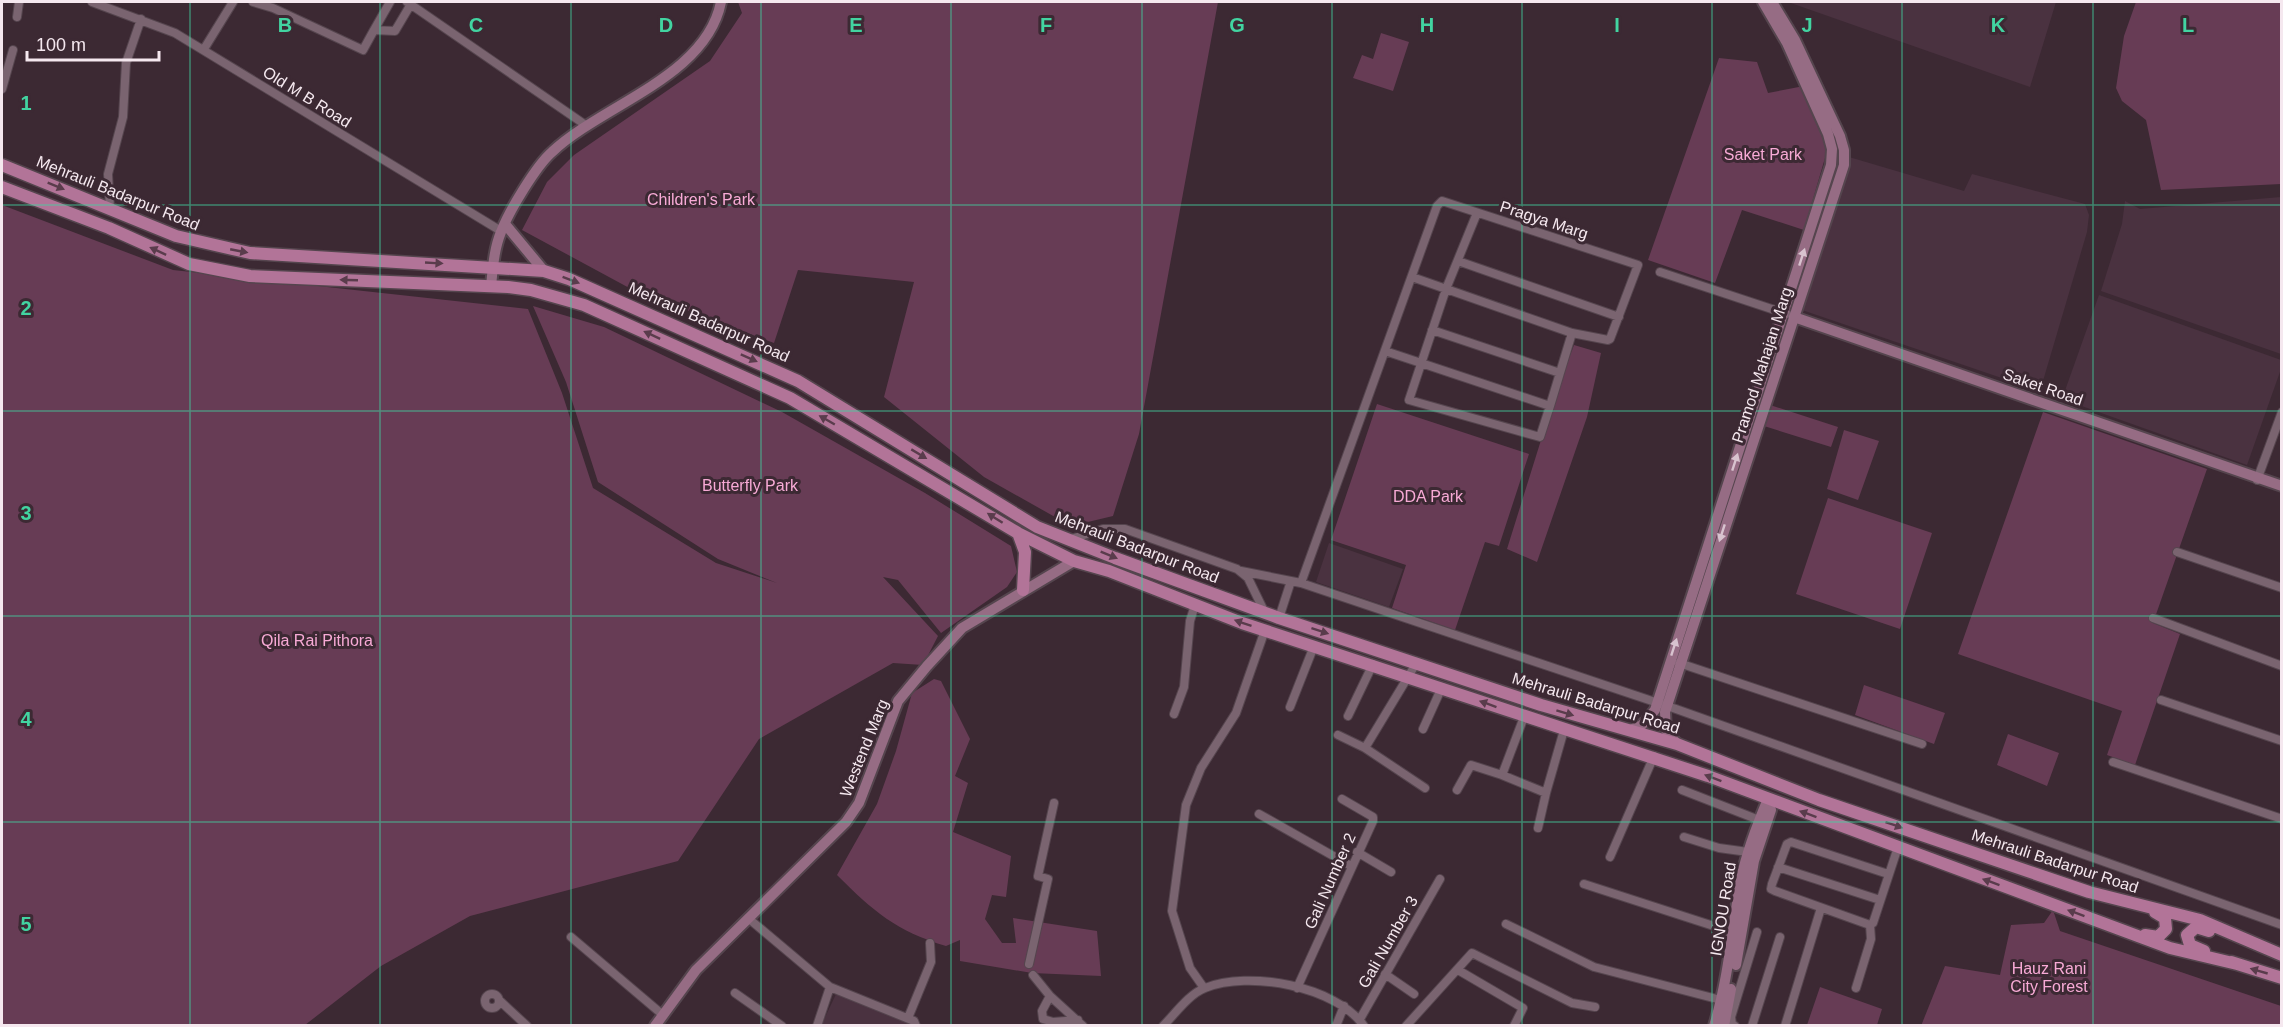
<svg xmlns="http://www.w3.org/2000/svg" width="2283" height="1027" viewBox="0 0 2283 1027" font-family="Arial,sans-serif">
  <rect width="100%" height="100%" fill="#3c2933"/>
  <path fill="#4a3240" d="M1788 2H2056L2030 87Z
    M1849 157 1964 191 1972 174 2085 204 2089 215 2087 232 2040 391 1802 310Z
    M2281 197V354L2101 291 2122 224 2125 201 2140 209Z
    M2099 295 2281 360V369L2247 465 2062 399Z
    M1329 543 1403 569 1389 607 1316 582Z
    M837 992 921 1024 928 1025 821 1026Z"/>
  <path fill="#673c55" d="M738 2H1218L1139 434 1113 516 1071 526 984 477 884 397 914 282 798 270 774 343 633 290 522 230 547 182 574 155 710 61 742 13Z
    M2136 2H2281V184L2161 190 2146 120 2122 101 2116 88 2124 36Z
    M1381 33 1409 42 1393 91 1353 78 1362 55 1373 59Z
    M1719 58 1757 62 1768 93 1804 86 1827 151 1804 230 1742 210 1715 283 1648 260Z
    M2 205 173 270 528 309 562 393 593 488 716 563 777 583 718 559 598 482 566 382 533 306 604 327 782 412 925 493 1011 546 1017 572 1007 587 941 633 898 580 883 577 938 636 923 665 893 663 759 739 678 861 470 916 381 966 305 1025H2Z
    M1574 345 1601 353 1587 417 1537 562 1507 549 1556 392Z
    M1377 404 1529 454 1499 546 1485 542 1455 630 1392 608 1406 565 1331 540Z
    M1770 405 1838 427 1831 447 1764 426Z
    M2043 412 2207 469 2153 623 2180 634 2135 765 2107 755 2122 711 1958 654Z
    M1844 430 1879 441 1858 500 1827 489Z
    M1828 498 1932 533 1900 629 1796 594Z
    M934 679 941 681 970 739 955 776 968 783 953 832 1011 856 1006 897 992 895 985 919 1002 943H1016L1013 918 1097 931 1101 976 1032 973 960 961V940L946 946C896 931 873 911 837 875L877 804 896 751 912 693Z
    M1864 685 1945 713 1934 744 1855 715Z
    M2008 734 2059 753 2047 786 1997 765Z
    M2053 910 2060 931 2281 1006V1025L1921 1026 1945 966 2000 975 2011 925 2044 923Z
    M1820 987 1882 1009 1877 1025H1807Z"/>
  <g fill="none" stroke-linecap="round" stroke-linejoin="round">
    <path stroke="#300622" stroke-width="3" d="M1213 590 1216 580"/>
    <g stroke="#55454e" stroke-width="10">
      <path id="street" d="M92 2 175 33 501 231
        M253 2 273 8 363 50 374 30 395 31 411 4
        M407 2 587 126
        M17 17 19 2
        M374 30 390 2
        M204 49 233 2
        M2 89 13 50
        M110 208 108 174 123 117 126 63 141 19
        M1477 213 1446 289 1409 400 1540 437 1550 406
        M1458 261 1619 317
        M1660 272 1787 314
        M1432 330 1560 373
        M1385 351 1550 406 1572 333
        M2257 480 2282 412
        M1071 539 1103 529H1125L1237 569 1248 578 1265 613
        M2177 552 2282 588
        M1241 571 1301 583 1676 709 2282 925
        M1301 583 1437 206 1442 201 1638 265 1610 339 1608 340 1572 333 1412 277
        M1279 618 1291 581
        M2153 618 2282 666
        M1679 663 1922 744
        M2161 700 2282 741
        M1290 707 1314 646
        M1174 714 1184 687 1190 621 1195 605
        M1348 716 1373 664
        M1423 729 1442 687
        M1338 735 1365 748 1425 788
        M1365 748 1417 662
        M2113 762 2282 819
        M1502 775 1546 793 1564 730
        M1457 790 1471 765 1502 775 1524 717
        M1682 790 1759 820
        M1259 814 1351 866
        M1538 828 1546 793
        M1684 837 1719 848 1748 852
        M1357 852 1391 872
        M1610 857 1654 756
        M1778 867 1880 900
        M1584 884 1723 929 1733 937
        M748 918 830 987 914 1021 916 1026
        M1506 924 1594 967 1721 1000
        M1870 925 1775 891 1771 889 1772 884 1787 844 1791 842 1888 874
        M571 937 663 1015
        M1029 964 1048 879 1038 876 1054 803
        M1458 970 1523 1008 1514 1026
        M1385 974 1414 994
        M1033 975 1050 996 1083 1026
        M1204 988 1190 968 1172 911 1186 805 1201 768 1236 713 1265 630
        M1297 988 1373 821V817L1342 799
        M1856 988 1871 939 1870 925 1873 923 1898 847
        M735 993 782 1026
        M485 1001a7 7 0 1 1 14 0a7 7 0 1 1-14 0Z
        M1050 996 1042 1011 1043 1019 1053 1022 1078 1020
        M499 1000 527 1026
        M908 1018 931 962 930 943
        M1360 1019 1440 879
        M817 1026 830 987
        M1163 1026C1175 1014 1189 994 1205 988 1248 970 1336 986 1364 1026
        M1336 1026 1344 1006
        M1406 1026 1472 953 1572 1003 1595 1007
        M1735 1026 1732 1024 1731 1017 1757 932
        M1752 1026 1780 937
        M1785 1026 1821 908"/>
    </g>
    <g stroke="#55454e" stroke-width="14">
      <path id="secondary" d="M505 224 544 271
        M491 286C493 267 494 249 501 232 509 211 536 166 552 152 603 104 706 77 721 2
        M1794 317 2282 486
        M1630 730 1642 725 1655 710 1831 165 1832 149 1828 134 1787 43 1763 2
        M1677 744 1666 730 1665 712 1844 165V150L1840 136 1795 40 1772 2
        M1736 965 1754 861 1771 810
        M655 1026 696 970 846 822 859 803 898 701 927 666 962 628 1074 561
        M1714 1026C1729 977 1732 928 1741 879 1747 851 1757 825 1768 799
        M1724 1026 1731 989"/>
    </g>
    <g stroke="#55454e" stroke-width="15">
      <path id="primary" d="M2 165 176 236 250 253 544 271 569 279 798 381 1037 527 1115 558 1279 618 1541 705 1677 744 1819 800 2089 892 2200 920 2282 955
        M2 187 109 228 189 264 250 276 508 287 531 290 584 305 790 398 1018 533 1074 561 1109 571 1242 623 1708 776 2170 948 2237 964
        M1018 533 1025 552 1023 590
        M2145 935 2158 937 2166 929 2165 918 2155 912
        M2204 951 2190 945 2187 935 2196 927 2209 931
        M2231 962 2282 978"/>
    </g>
    <use href="#street" stroke="#7a6470" stroke-width="8"/>
    <use href="#secondary" stroke="#966c84" stroke-width="10"/>
    <use href="#primary" stroke="#b27498" stroke-width="12"/>
  </g>
  <defs><path id="oneway-solid" d="M-6-.8H1V-3.2L6.5 0L1 3.2V.8H-6Z" transform="scale(1.5)"/></defs>
  <g fill="#5a3c4c">
    <use href="#oneway-solid" transform="translate(56 186) rotate(22)"/>
    <use href="#oneway-solid" transform="translate(158 251) rotate(-155)"/>
    <use href="#oneway-solid" transform="translate(239 251) rotate(11)"/>
    <use href="#oneway-solid" transform="translate(434 263) rotate(3)"/>
    <use href="#oneway-solid" transform="translate(349 280) rotate(-178)"/>
    <use href="#oneway-solid" transform="translate(571 280) rotate(21)"/>
    <use href="#oneway-solid" transform="translate(652 335) rotate(-155)"/>
    <use href="#oneway-solid" transform="translate(749 358) rotate(24)"/>
    <use href="#oneway-solid" transform="translate(827 420) rotate(-150)"/>
    <use href="#oneway-solid" transform="translate(919 454) rotate(31)"/>
    <use href="#oneway-solid" transform="translate(995 518) rotate(-148)"/>
    <use href="#oneway-solid" transform="translate(1109 555) rotate(22)"/>
    <use href="#oneway-solid" transform="translate(1243 623) rotate(-161)"/>
    <use href="#oneway-solid" transform="translate(1320 631) rotate(18)"/>
    <use href="#oneway-solid" transform="translate(1488 704) rotate(-160)"/>
    <use href="#oneway-solid" transform="translate(1565 713) rotate(17)"/>
    <use href="#oneway-solid" transform="translate(1713 778) rotate(-159)"/>
    <use href="#oneway-solid" transform="translate(1808 814) rotate(-160)"/>
    <use href="#oneway-solid" transform="translate(1894 825) rotate(19)"/>
    <use href="#oneway-solid" transform="translate(1991 882) rotate(-160)"/>
    <use href="#oneway-solid" transform="translate(2076 913) rotate(-160)"/>
    <use href="#oneway-solid" transform="translate(2259 971) rotate(-164)"/>
  </g>
  <g fill="#d8c3cf">
    <use href="#oneway-solid" transform="translate(1802 257) rotate(-72)"/>
    <use href="#oneway-solid" transform="translate(1735 462) rotate(-72)"/>
    <use href="#oneway-solid" transform="translate(1722 533) rotate(108)"/>
    <use href="#oneway-solid" transform="translate(1674 647) rotate(-72)"/>
  </g>
  <path fill="none" stroke="#42d4a1" stroke-width="1.5" stroke-opacity="0.55" d="M190 2V1026M380 2V1026M571 2V1026M761 2V1026M951 2V1026M1142 2V1026M1332 2V1026M1522 2V1026M1712 2V1026M1902 2V1026M2093 2V1026M2 205H2282M2 411H2282M2 616H2282M2 822H2282"/>
  <g text-anchor="middle" dominant-baseline="central" stroke-width="6" stroke-linejoin="round" paint-order="stroke">
    <g font-size="16" fill="#f5e8ef" stroke="#3c2933">
      <text transform="translate(307 97) rotate(32)">Old M B Road</text>
      <text transform="translate(118 193) rotate(22)">Mehrauli Badarpur Road</text>
      <text transform="translate(1544 220) rotate(18)">Pragya Marg</text>
      <text transform="translate(709 322) rotate(24)">Mehrauli Badarpur Road</text>
      <text transform="translate(1762 365) rotate(-72)">Pramod Mahajan Marg</text>
      <text transform="translate(2043 387) rotate(19)">Saket Road</text>
      <text transform="translate(1137 547) rotate(21)">Mehrauli Badarpur Road</text>
      <text transform="translate(1596 703) rotate(17)">Mehrauli Badarpur Road</text>
      <text transform="translate(864 748) rotate(-68)">Westend Marg</text>
      <text transform="translate(2055 861) rotate(18)">Mehrauli Badarpur Road</text>
      <text transform="translate(1330 881) rotate(-66)">Gali Number 2</text>
      <text transform="translate(1723 909) rotate(-81)">IGNOU Road</text>
      <text transform="translate(1388 942) rotate(-60)">Gali Number 3</text>
    </g>
    <g font-size="16" fill="#f8aad6" stroke="#3c2933">
      <text x="1763" y="154">Saket Park</text>
      <text x="701" y="199">Children's Park</text>
      <text x="750" y="485">Butterfly Park</text>
      <text x="1428" y="496">DDA Park</text>
      <text x="317" y="640">Qila Rai Pithora</text>
      <text x="2049" y="968">Hauz Rani<tspan x="2049" dy="18">City Forest</tspan></text>
    </g>
  </g>
  <g font-size="20" text-anchor="middle" font-weight="bold" fill="#42d4a1" stroke="#3c2933" stroke-width="6" stroke-linejoin="round" paint-order="stroke">
    <text x="285" y="32">B</text>
    <text x="476" y="32">C</text>
    <text x="666" y="32">D</text>
    <text x="856" y="32">E</text>
    <text x="1046" y="32">F</text>
    <text x="1237" y="32">G</text>
    <text x="1427" y="32">H</text>
    <text x="1617" y="32">I</text>
    <text x="1807" y="32">J</text>
    <text x="1998" y="32">K</text>
    <text x="2188" y="32">L</text>
    <text x="26" y="110">1</text>
    <text x="26" y="315">2</text>
    <text x="26" y="520">3</text>
    <text x="26" y="726">4</text>
    <text x="26" y="931">5</text>
  </g>
  <rect width="2283" height="1027" fill="none" stroke="#f5e8ef" stroke-width="6"/>
  <path d="M27 51v9h132v-9" fill="none" stroke="#f5e8ef" stroke-width="3"/>
  <text x="36" y="51" font-size="18" fill="#f5e8ef" stroke="#3c2933" stroke-width="4.5" paint-order="stroke">100 m</text>
</svg>
